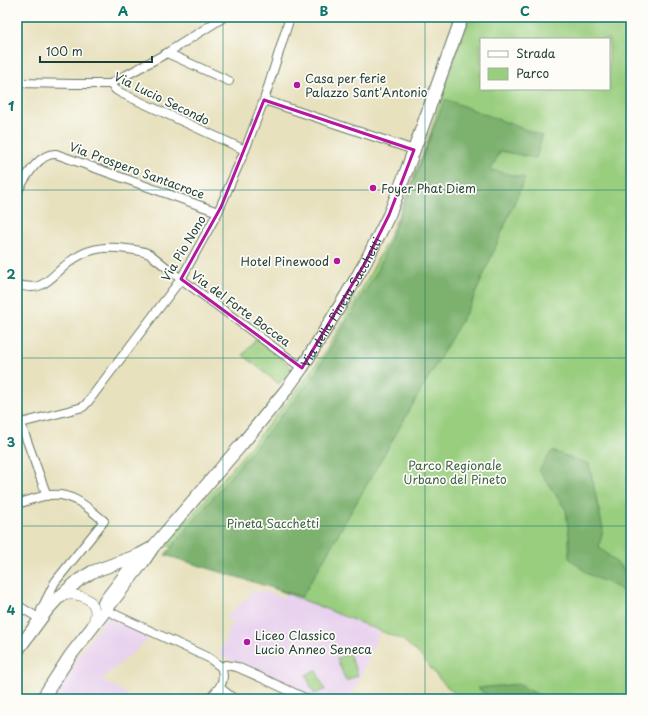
<svg xmlns="http://www.w3.org/2000/svg" width="648" height="716" viewBox="0 0 648 716" font-family="'Playpen Sans',sans-serif">
  <rect width="100%" height="100%" fill="#fdfcf7"/>
  <filter id="ink" filterUnits="userSpaceOnUse"><feTurbulence type="fractalNoise" baseFrequency=".025" numOctaves="2"/><feDisplacementMap in="SourceGraphic" scale="8" xChannelSelector="R" yChannelSelector="G"/><feConvolveMatrix kernelMatrix="1 2 1 2 8 2 1 2 1" color-interpolation-filters="sRGB"/></filter>
  <filter id="wash" filterUnits="userSpaceOnUse"><feTurbulence type="fractalNoise" baseFrequency=".012" numOctaves="4" result="noise"/><feDisplacementMap in="SourceGraphic" scale="16" xChannelSelector="R" yChannelSelector="G"/><feGaussianBlur stdDeviation="0.9" result="paint"/><feColorMatrix in="noise" values="0 0 0 0 0 0 0 0 0 0 0 0 0 0 0 0 0 1.4 0 .05"/><feComposite in="paint" operator="in"/></filter>
  <g filter="url(#wash)">
    <rect width="100%" height="100%" fill="#e7e1be"/>
    <path fill="#e8d2ee" d="M255 590 263 593 264 590 283 598 285 593 380 631 351 699H315L264 673 219 655 232 622 226 617Z
      M17 617 26 623 17 636Z
      M105 618H110L151 637 102 679 135 699H50L66 674Z"/>
    <path fill="#9ace7f" stroke="#5c865a" fill-rule="evenodd" d="M469 17H631V699H461L442 682 419 654 403 640 166 545 230 471 303 383 325 352 366 282 387 241 401 209 427 143 457 50ZM481 39H609V89H481Z
      M256 339 292 368 279 384 243 355Z
      M349 653 358 675 346 681 337 659Z
      M316 670 325 690 314 694 306 675Z"/>
    <path fill="#7bb16e" stroke="#4d7751" d="M445 99 542 136 536 158 500 151 491 170 525 178 472 302 302 597 165 555 311 380 378 270 420 164Z
      M552 451 589 464 603 529 599 547 625 570 631 583V601L619 588 588 574 569 558V536L566 510 539 470Z
      M518 684 546 699H490L478 688Z"/>
  </g>
  <g filter="url(#ink)">
    <g fill="none" stroke-linecap="round" stroke-linejoin="round">
      <g stroke="#657664" stroke-width="10">
        <path id="minor" d="M167 53 229 81
          M17 83 76 84H110L116 90 121 93 245 150
          M110 84 167 53 224 17
          M264 100 414 150
          M17 192C25 179 38 153 56 154L218 212
          M17 285C24 286 34 289 41 285 50 281 59 270 67 264 86 248 104 246 127 249 135 250 143 250 151 255L181 279 302 368
          M17 413 47 496
          M17 424 83 407 87 403 181 279 218 212 245 150 264 100 290 17
          M17 504C28 501 39 496 50 495 73 492 88 508 104 521L55 582 41 610 40 619 17 605
          M137 556 104 599 102 603 104 608 116 615 209 658 221 667
          M221 667 226 665 237 667 264 679 307 699
          M220 688 234 699
          M209 699C218 690 227 682 221 667"/>
      </g>
      <g stroke="#657664" stroke-width="10">
        <path id="tertiary" d="M63 594C76 594 95 596 95 613 95 617 93 622 92 626"/>
      </g>
      <g stroke="#657664" stroke-width="14">
        <g id="primary">
          <path d="M17 651 47 610 57 599 79 580 92 572 139 555 152 548"/>
          <path id="s1" d="M42 699 70 656 143 562 153 547 242 444 286 390 302 368 344 299 365 263 389 215 406 172 462 17"/>
        </g>
      </g>
      <use href="#minor" stroke="#fff" stroke-width="8"/>
      <use href="#tertiary" stroke="#fff" stroke-width="9"/>
      <use href="#primary" stroke="#fff" stroke-width="12"/>
    </g>
  </g>
  <path fill="none" stroke="#b5179e" stroke-width="3" stroke-linejoin="round" d="M264 100 414 150 389 215 365 263 302 368 181 279 221 207Z"/>
  <path fill="none" stroke="#0f766e" stroke-width="1" stroke-opacity="0.55" d="M223 17V699M425 17V699M17 190H631M17 358H631M17 526H631"/>
  <g fill="#b5179e" stroke="#fdfcf7" stroke-width="1.5">
    <circle cx="297" cy="85" r="4"/>
    <circle cx="373" cy="188" r="4"/>
    <circle cx="337" cy="261" r="4"/>
    <circle cx="247" cy="642" r="4"/>
  </g>
  <g text-anchor="middle" dominant-baseline="central" stroke-width="3.5" stroke-linejoin="round" paint-order="stroke">
    <g font-size="12" fill="#1f3d34" stroke="#fdfcf7" text-anchor="start">
      <text x="305" y="78">Casa per ferie<tspan x="305" dy="14">Palazzo Sant'Antonio</tspan></text>
      <text x="381" y="188">Foyer Phat Diem</text>
      <text x="329" y="261" text-anchor="end">Hotel Pinewood</text>
      <text x="255" y="635">Liceo Classico<tspan x="255" dy="14">Lucio Anneo Seneca</tspan></text>
    </g>
    <g font-size="12" fill="#1f3d34" stroke="#fdfcf7">
      <text transform="translate(162 98) rotate(26)">Via Lucio Secondo</text>
      <text transform="translate(137 170) rotate(20)">Via Prospero Santacroce</text>
      <text transform="translate(183 248) rotate(-59)">Via Pio Nono</text>
      <text stroke="none"><textPath href="#s1" startOffset="498">Via della Pineta Sacchetti</textPath></text>
      <text transform="translate(241 308) rotate(36)">Via del Forte Boccea</text>
    </g>
    <g font-size="12" fill="#3e6147" stroke="#fdfcf7">
      <text x="455" y="465">Parco Regionale<tspan x="455" dy="14">Urbano del Pineto</tspan></text>
      <text x="273" y="523">Pineta Sacchetti</text>
    </g>
  </g>
  <rect width="648" height="716" fill="none" stroke="#fdfcf7" stroke-width="44"/>
  <rect x="480" y="38" width="130" height="52" fill="#fdfcf7" stroke="#a4b0a9"/>
  <rect x="488" y="51" width="20" height="6" fill="#ffffff" stroke="#a4b0a9"/>
  <text x="516" y="58" font-size="12" fill="#1f3d34">Strada</text>
  <rect x="488" y="68" width="20" height="12" fill="#9ace7f" stroke="#a4b0a9"/>
  <text x="516" y="78" font-size="12" fill="#1f3d34">Parco</text>
  <path d="M40 56v6h112v-6" fill="none" stroke="#1f3d34" stroke-width="2"/>
  <text x="46" y="56" font-size="12" fill="#1f3d34" stroke="#fdfcf7" stroke-width="3" paint-order="stroke">100 m</text>
  <rect x="22" y="22" width="604" height="672" fill="none" stroke="#0f766e" stroke-width="1.5"/>
  <g font-size="13" text-anchor="middle" font-weight="bold" fill="#0f766e">
    <text x="123" y="16">A</text>
    <text x="324" y="16">B</text>
    <text x="525" y="16">C</text>
    <text x="11" y="111">1</text>
    <text x="11" y="279">2</text>
    <text x="11" y="447">3</text>
    <text x="11" y="615">4</text>
  </g>
</svg>
